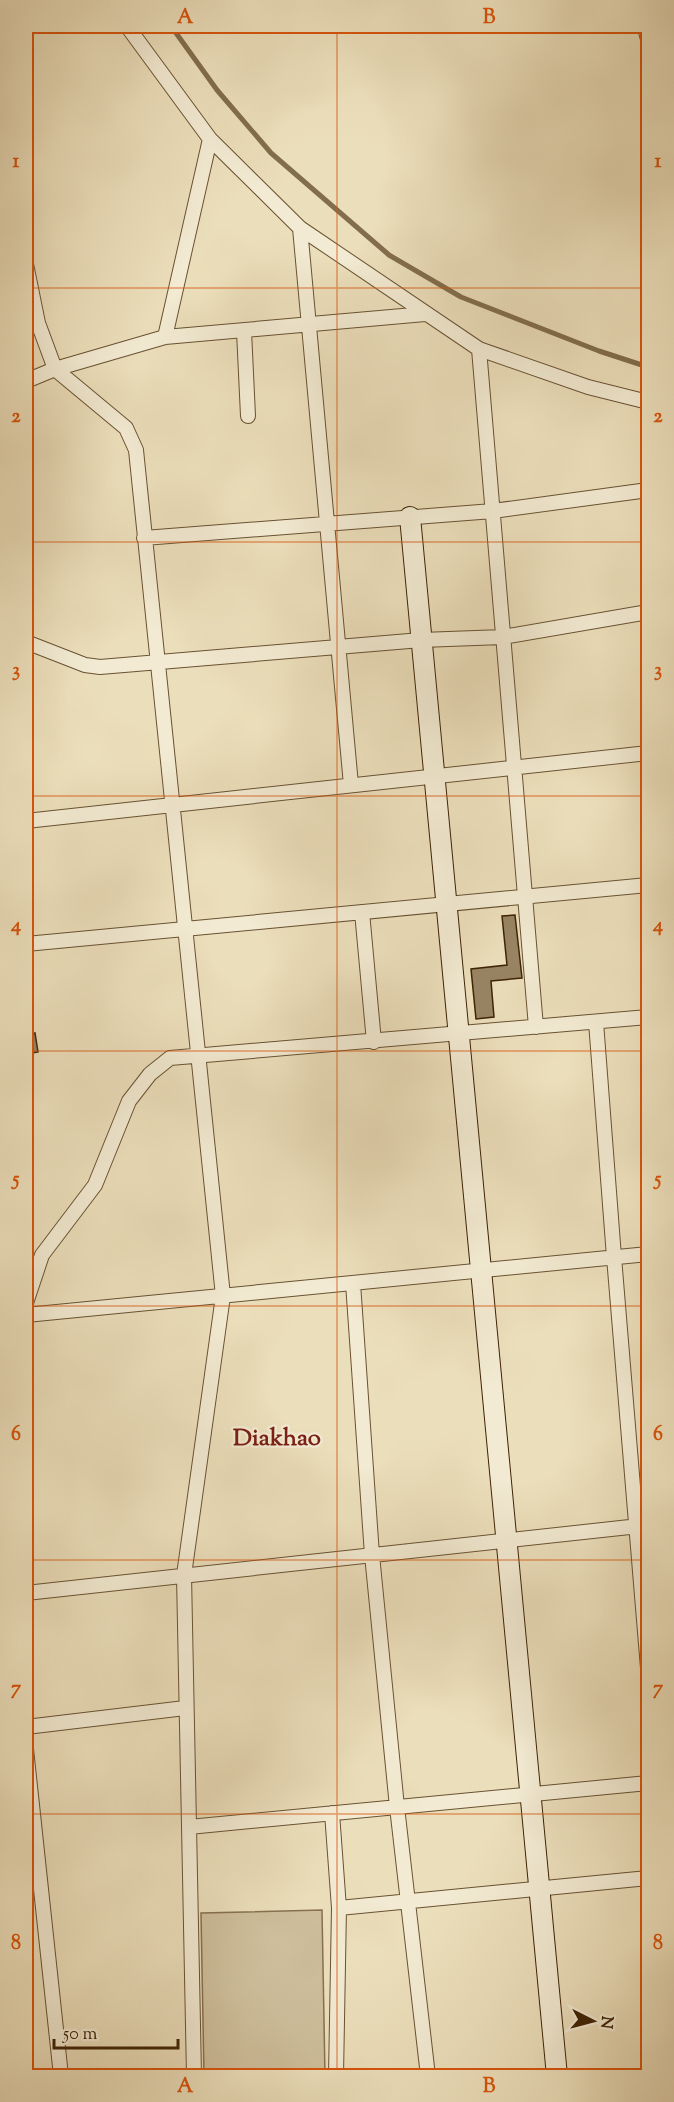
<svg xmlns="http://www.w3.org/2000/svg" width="674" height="2102" viewBox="0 0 674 2102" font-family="'Sorts Mill Goudy',serif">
  <rect width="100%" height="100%" fill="#ebdeba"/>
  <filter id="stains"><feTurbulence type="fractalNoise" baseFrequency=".00333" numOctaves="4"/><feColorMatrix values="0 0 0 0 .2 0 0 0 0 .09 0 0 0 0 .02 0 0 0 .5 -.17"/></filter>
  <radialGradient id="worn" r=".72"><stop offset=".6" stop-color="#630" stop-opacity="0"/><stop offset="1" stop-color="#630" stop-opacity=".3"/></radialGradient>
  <path fill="#cebe9b" stroke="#867050" stroke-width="1.5" d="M322 1910 325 2076H204L201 1913Z"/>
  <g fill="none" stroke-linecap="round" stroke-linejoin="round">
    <path stroke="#826d4c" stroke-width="5" d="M171 26 217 90 271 153 389 255 461 297 599 351 648 367"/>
  </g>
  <path fill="#988463" stroke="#3e2304" stroke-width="1.5" d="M515 915 522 978 491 981 494 1017 476 1019 471 969 507 965 502 916Z
    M35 1033 38 1052 26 1054V1035Z"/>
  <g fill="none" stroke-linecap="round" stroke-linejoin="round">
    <g stroke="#695232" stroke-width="9">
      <path id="lane" d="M641 26 648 53"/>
    </g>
    <g stroke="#695232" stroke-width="16">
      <path id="street" d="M127 26 210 139 165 337
        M210 139 300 228 479 349 588 387 648 402
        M300 228 351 785
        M26 264 38 323 55 369 126 428 136 450 223 1296 184 1575 194 2076
        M244 331 248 416
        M479 349 536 1027
        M26 381 55 369 165 337 425 314
        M144 538 493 511 648 490
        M26 642 85 665 100 667 421 640 503 637 648 612
        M26 821 648 753
        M362 912 374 1042
        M26 944 648 885
        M596 1022 614 1257 648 1668
        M353 1283 372 1555 397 1807 428 2076
        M26 1303 42 1255 95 1185 129 1101 150 1074 170 1058 648 1017
        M26 1315 648 1254
        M26 1593 648 1525
        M26 1727 185 1708
        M26 1749 61 2076
        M332 1813 339 1908 648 1878
        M189 1827 648 1783
        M336 2076 339 1908"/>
    </g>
    <g stroke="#3e2304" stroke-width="22">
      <path id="secondary" d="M410 517 557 2076"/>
    </g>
    <use href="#lane" stroke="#f2ead2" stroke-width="7"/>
    <use href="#street" stroke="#f2ead2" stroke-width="14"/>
    <use href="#secondary" stroke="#f2ead2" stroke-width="20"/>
  </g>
  <path fill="none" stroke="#d7540b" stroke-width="1.5" stroke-opacity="0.55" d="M337 26V2076M26 288H648M26 542H648M26 796H648M26 1051H648M26 1306H648M26 1560H648M26 1814H648"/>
  <g text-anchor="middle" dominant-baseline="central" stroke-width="4.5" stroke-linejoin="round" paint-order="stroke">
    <g font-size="24" font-weight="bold" fill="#7a1f14" stroke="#f2ead2">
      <text x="277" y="1439">Diakhao</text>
    </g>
  </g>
  <rect width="674" height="2102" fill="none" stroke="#ebdeba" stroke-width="66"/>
  <g transform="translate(593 2021) rotate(96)" stroke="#f2ead2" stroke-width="4.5" paint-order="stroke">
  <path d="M0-4.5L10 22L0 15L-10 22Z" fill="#3e2304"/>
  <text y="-9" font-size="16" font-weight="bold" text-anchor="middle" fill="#3e2304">N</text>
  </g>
  <path d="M54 2039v9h124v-9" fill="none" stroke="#3e2304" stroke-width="3"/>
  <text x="63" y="2039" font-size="18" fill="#3e2304" stroke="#f2ead2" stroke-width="4.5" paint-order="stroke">50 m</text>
  <rect x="33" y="33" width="608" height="2036" fill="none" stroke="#d7540b" stroke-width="2"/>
  <g font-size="20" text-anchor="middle" font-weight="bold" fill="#d7540b">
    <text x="185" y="23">A</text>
    <text x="489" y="23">B</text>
    <text x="16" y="167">1</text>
    <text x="658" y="167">1</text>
    <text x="16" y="422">2</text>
    <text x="658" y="422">2</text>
    <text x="16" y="676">3</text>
    <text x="658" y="676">3</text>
    <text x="16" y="931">4</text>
    <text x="658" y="931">4</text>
    <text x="16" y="1185">5</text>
    <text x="658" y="1185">5</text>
    <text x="16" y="1440">6</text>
    <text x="658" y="1440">6</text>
    <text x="16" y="1694">7</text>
    <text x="658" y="1694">7</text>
    <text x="16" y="1949">8</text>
    <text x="658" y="1949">8</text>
    <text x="185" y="2092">A</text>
    <text x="489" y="2092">B</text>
  </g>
  <rect width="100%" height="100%" filter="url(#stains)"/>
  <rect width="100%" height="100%" fill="url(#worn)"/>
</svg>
